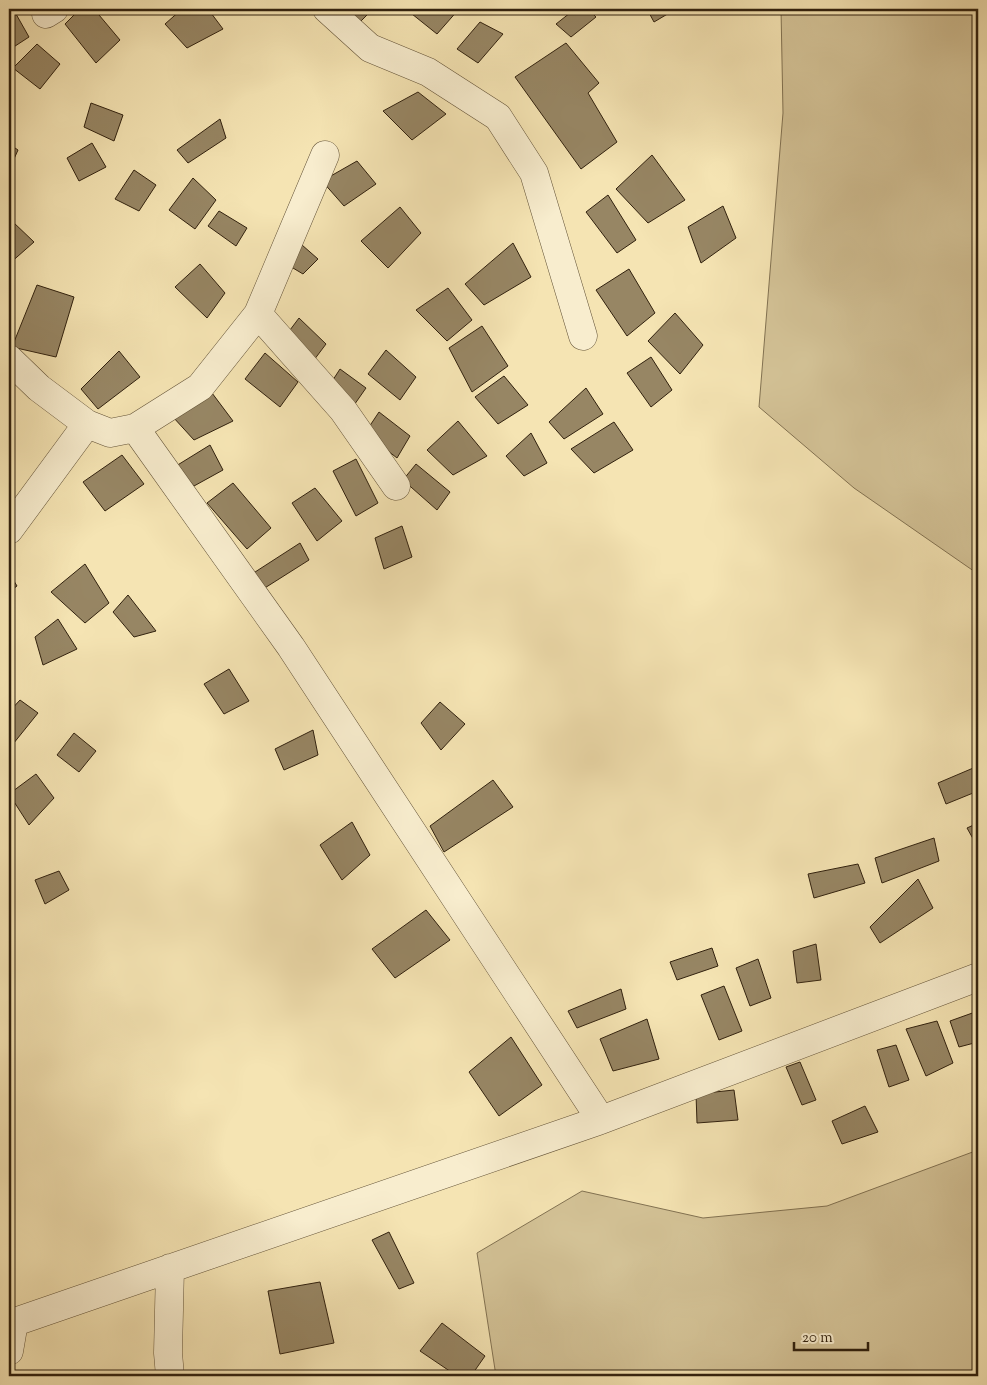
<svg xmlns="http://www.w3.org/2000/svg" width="987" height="1385" viewBox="0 0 987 1385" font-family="'Sorts Mill Goudy',serif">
  <rect width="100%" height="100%" fill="#f5e4b3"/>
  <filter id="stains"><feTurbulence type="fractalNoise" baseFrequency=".004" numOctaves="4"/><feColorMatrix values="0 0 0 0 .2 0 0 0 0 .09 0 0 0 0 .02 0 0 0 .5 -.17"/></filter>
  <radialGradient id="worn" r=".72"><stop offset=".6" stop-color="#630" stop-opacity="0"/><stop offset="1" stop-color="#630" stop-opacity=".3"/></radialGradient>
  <path fill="#d4c397" stroke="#827252" d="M781 9H978V574L854 488 759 407 783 113Z
    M978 1150V1376H496L477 1253 582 1191 703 1218 827 1206Z"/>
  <path fill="#978664" stroke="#31210e" d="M80 9H94L120 40 96 63 65 24Z
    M182 9H208L223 29 187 48 165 24Z
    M342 9H373L359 23Z
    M408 9H459L437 34 407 10Z
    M575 9H588L596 17 571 37 556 24Z
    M647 9H676L654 22Z
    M16 14 29 37 9 50V19Z
    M480 22 503 34 478 63 457 49Z
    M566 43 599 83 588 93 617 142 581 169 515 77Z
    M37 44 60 64 40 89 13 68Z
    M418 92 446 114 412 140 383 111Z
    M91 103 123 115 114 141 84 127Z
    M220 119 226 138 188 163 177 150Z
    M92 143 106 167 79 181 67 158Z
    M9 144 18 150 9 170Z
    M652 155 685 200 648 223 616 189Z
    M357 161 376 184 344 206 322 181Z
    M134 170 156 185 139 211 115 199Z
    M193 178 216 200 195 229 169 210Z
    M608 195 636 240 617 253 586 212Z
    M723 206 736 238 701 263 688 227Z
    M400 207 421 233 388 268 361 241Z
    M219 211 247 228 236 246 208 226Z
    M13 222 34 242 9 264V227Z
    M513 243 531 277 484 305 465 284Z
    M302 245 318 259 303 274 288 265Z
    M200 264 225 293 207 318 175 287Z
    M629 269 655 313 627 336 596 290Z
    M37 285 74 297 56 357 12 347Z
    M448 288 472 320 447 341 416 310Z
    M675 313 703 345 680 374 648 341Z
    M299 318 326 344 314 360 287 334Z
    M482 326 508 366 472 392 449 348Z
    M386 350 416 377 400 400 368 374Z
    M119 351 140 377 98 409 81 389Z
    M265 353 298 382 280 407 245 379Z
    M651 357 672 390 651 407 627 373Z
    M340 369 366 388 352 408 329 386Z
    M504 376 528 405 498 424 475 397Z
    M586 388 603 414 564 439 549 422Z
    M209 389 233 421 194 440 173 417Z
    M379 412 410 436 397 458 365 433Z
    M458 421 487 456 453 475 427 450Z
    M614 422 633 450 594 473 571 449Z
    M531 433 547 463 524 476 506 456Z
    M210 445 223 470 194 486 176 466Z
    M122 455 144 484 105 511 83 482Z
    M356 459 378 503 356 516 333 471Z
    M416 464 450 492 437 510 403 480Z
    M233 483 271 528 247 549 207 503Z
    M315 488 342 521 317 541 292 503Z
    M402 526 412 557 384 569 375 538Z
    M300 543 309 560 260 591 252 574Z
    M85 564 109 603 85 623 51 592Z
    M9 573 17 586 9 592Z
    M128 595 156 631 134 637 113 612Z
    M58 619 77 649 43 665 35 637Z
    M229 669 249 701 224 714 204 684Z
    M20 700 38 713 9 749V712Z
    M440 702 465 724 441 750 421 723Z
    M313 730 318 755 284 770 275 749Z
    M74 733 96 751 79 772 57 755Z
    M978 766V791L946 804 938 783Z
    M36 774 54 798 29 825 9 794Z
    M493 780 513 807 444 852 430 826Z
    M352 822 370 855 342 880 320 845Z
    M978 823V843L976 844 967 828Z
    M934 838 939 861 882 883 875 858Z
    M858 864 865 883 814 898 808 874Z
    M59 871 69 890 45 904 35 880Z
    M918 879 933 908 880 943 870 927Z
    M426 910 450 940 395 978 372 949Z
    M816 944 821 980 797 983 793 951Z
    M712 948 718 966 677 980 670 962Z
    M758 959 771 998 750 1006 736 968Z
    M724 986 742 1031 719 1040 701 995Z
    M621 989 626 1009 577 1028 568 1011Z
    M978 1011V1042L959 1047 950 1021Z
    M647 1019 659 1059 613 1071 600 1039Z
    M937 1021 953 1063 926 1076 906 1029Z
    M511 1037 542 1085 499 1116 469 1072Z
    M896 1045 909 1080 889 1087 877 1050Z
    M800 1062 816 1100 802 1105 786 1067Z
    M734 1090 738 1120 697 1123 696 1094Z
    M865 1106 878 1132 842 1144 832 1121Z
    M389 1232 414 1283 399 1289 372 1240Z
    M320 1282 334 1343 280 1354 268 1291Z
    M442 1323 485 1356 471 1376H457L420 1351Z"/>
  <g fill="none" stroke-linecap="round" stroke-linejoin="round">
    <g stroke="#625237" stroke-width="29">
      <path id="minor" d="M327 9 370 48 428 72 498 117 534 173 583 336
        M46 14 54 9
        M258 314 343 410 396 486
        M9 359 39 388 87 424 110 433 135 428 200 387 258 314 325 155
        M135 428 291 647 601 1120
        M9 530 87 424
        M9 1324 601 1120 978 977
        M9 1351 14 1322
        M170 1376 168 1353 170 1268"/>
    </g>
    <use href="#minor" stroke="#f8edce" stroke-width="28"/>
  </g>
  <rect width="987" height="1385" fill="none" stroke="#f5e4b3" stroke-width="30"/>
  <rect x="10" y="10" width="967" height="1365" fill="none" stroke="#31210e" stroke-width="2.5"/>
  <rect x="15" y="15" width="957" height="1355" fill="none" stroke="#31210e"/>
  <path d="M794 1342v8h74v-8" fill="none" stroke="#31210e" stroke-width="2.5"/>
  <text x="802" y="1342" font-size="15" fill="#31210e" stroke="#f8edce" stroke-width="4" paint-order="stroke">20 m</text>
  <rect width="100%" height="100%" filter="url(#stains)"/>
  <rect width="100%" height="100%" fill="url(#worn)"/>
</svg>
